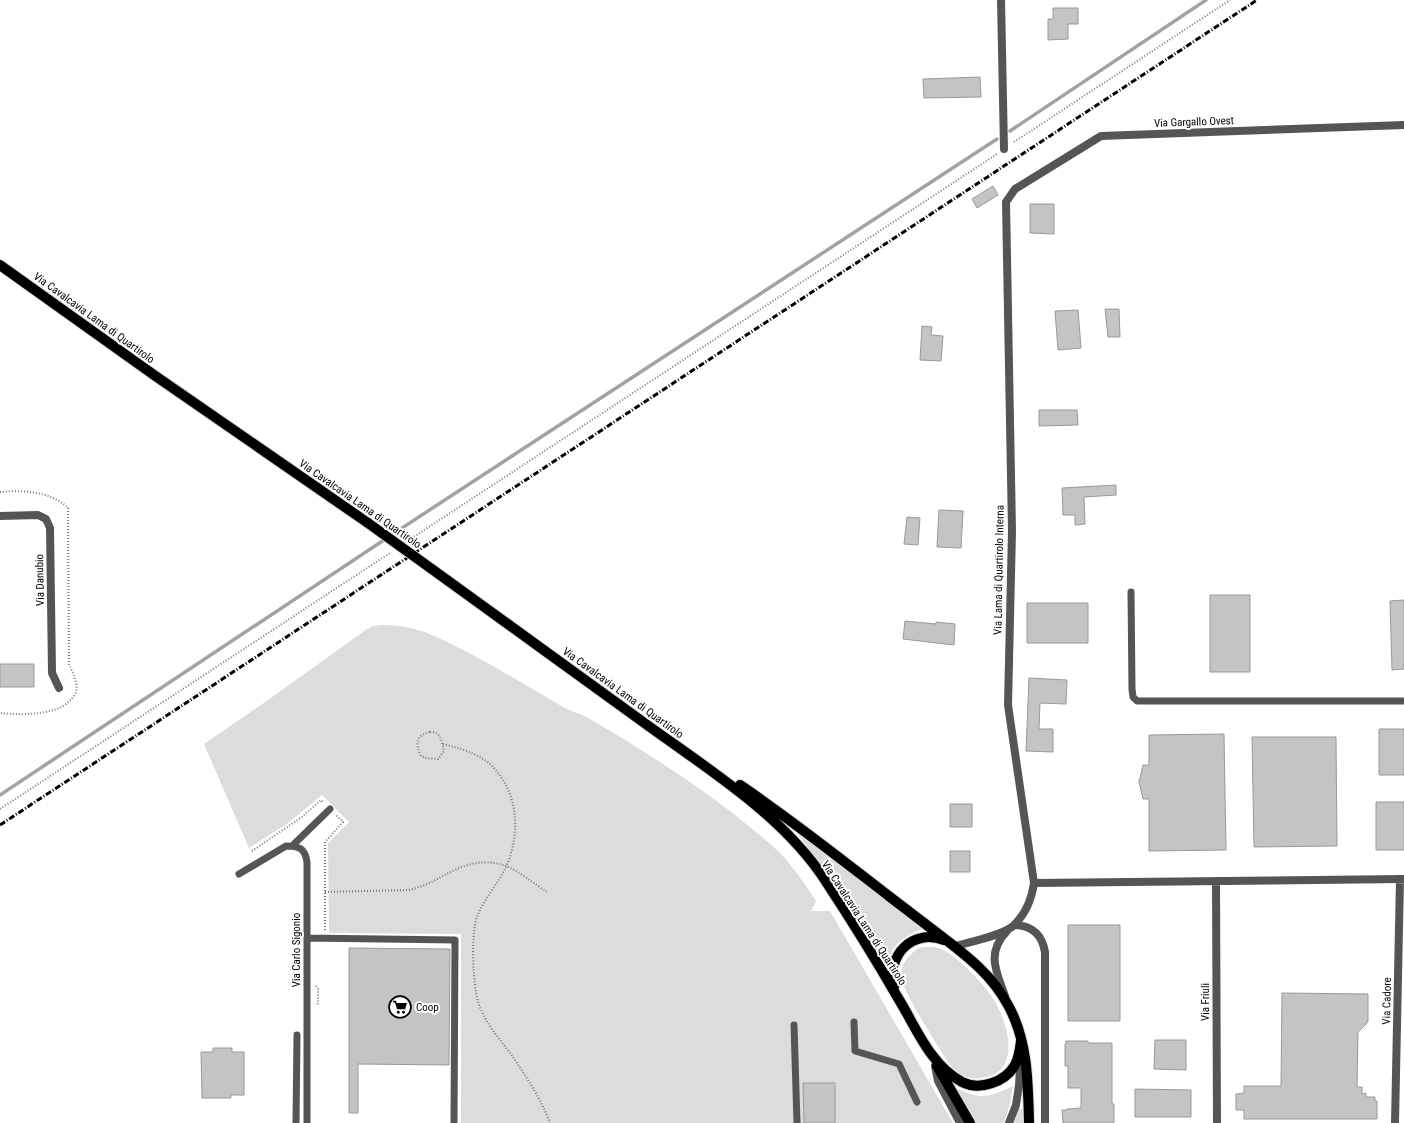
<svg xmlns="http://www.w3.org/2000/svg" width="1404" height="1123" viewBox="0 0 1404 1123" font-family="'Roboto Condensed',sans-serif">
  <rect width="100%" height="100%" fill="#fff"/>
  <path fill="#dcdcdc" d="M381 625C416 624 442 639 471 654 503 671 533 689 563 707 572 712 582 714 590 719 640 748 688 779 734 814 749 827 766 839 780 853 794 868 805 884 816 901L811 911H830L953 1123H461V934L329 933 328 843 349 822 322 795 288 823 249 848 204 744 268 700 367 629 373 626Z
    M798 834 824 852 922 929C900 938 892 945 886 968L833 882Z
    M921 947C926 947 934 946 939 948 957 955 981 981 992 997 1008 1021 1024 1074 980 1078 967 1080 957 1074 949 1064 940 1048 899 988 901 973 902 962 911 952 921 947Z
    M1013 1086 1010 1104 1004 1123H976L957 1092 959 1089C982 1101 991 1096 1013 1086Z
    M1019 1108 1023 1110V1123H1014Z"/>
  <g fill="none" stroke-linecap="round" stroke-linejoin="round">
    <path stroke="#a3a3a3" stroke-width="3.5" d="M1010 131 1206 0
      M0 795 402 528 997 139"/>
  </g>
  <path fill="#c4c4c4" stroke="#999" d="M1053 8H1078V24H1068V39L1048 40V19H1053Z
    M980 77 981 97 924 98 923 79Z
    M993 186 998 195 977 208 972 199Z
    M1030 204H1054V234L1030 233Z
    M1105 309H1119L1120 337H1108Z
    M1078 310 1081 348 1058 350 1055 311Z
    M922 326 932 327 931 335 943 336 941 361 920 360Z
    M1039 410H1077L1078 425 1039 426Z
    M1116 485V495L1084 497 1085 524 1075 525V515H1063L1062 488Z
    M939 510 963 511 961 548 937 547Z
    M907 517 920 518 918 545 904 544Z
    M1210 595H1250V672H1210Z
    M1404 600V669L1392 670 1390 601Z
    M1027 603H1088V643H1027Z
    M905 621 936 624V622L955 624 954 645 903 639Z
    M0 664H34V687H0Z
    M1029 678 1067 680 1066 704 1040 703 1039 729H1053V752L1026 751Z
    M1379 729H1404V775H1379Z
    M1224 734 1226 850 1149 851V799H1143L1139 782 1143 765H1149V735Z
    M1252 737H1336L1337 846 1254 847Z
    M1376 802H1404V850H1376Z
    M950 804H972V827H950Z
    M950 851H970V872H950Z
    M1068 925H1120V1021H1068Z
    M349 948 450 949 449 1065 358 1064V1113H349Z
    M1282 993 1368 994V1022L1358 1032 1357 1087H1362V1094L1366 1093V1097H1375V1101H1377V1119H1244V1110H1236V1094L1244 1093V1086H1281Z
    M1155 1040H1186V1070L1154 1069Z
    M1066 1041H1088V1043H1112V1104H1114V1123H1063L1062 1110H1067V1109L1081 1108V1088H1068V1066H1065V1044H1066Z
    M213 1048H232V1052H244V1095H231V1098H202L201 1052H213Z
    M803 1083H835V1123H804Z
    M1135 1089 1191 1090V1117H1135Z"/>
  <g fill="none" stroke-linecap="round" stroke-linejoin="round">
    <g stroke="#dbdbdb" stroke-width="12">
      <path id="primary" d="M0 265 154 375 368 523
        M447 580C515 629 582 678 650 727 711 771 783 816 825 880 850 918 875 958 898 998 916 1027 930 1065 962 1082 980 1091 1005 1082 1015 1065 1019 1058 1020 1049 1021 1041
        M740 785C792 820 841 859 890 897 907 910 924 923 941 936 967 956 992 975 1008 1005 1028 1041 1028 1083 1029 1123
        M894 987C886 955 913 928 944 940
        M937 1066 970 1123"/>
    </g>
    <path stroke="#777" stroke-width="2" stroke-dasharray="1 2" stroke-linecap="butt" d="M1014 142 1230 0
      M0 492C22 490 51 491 68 508L69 664C72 672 80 686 75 694 63 717 21 715 0 713
      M409 540 997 154
      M430 732C441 731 442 742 444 751L438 759 426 758 421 756C415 744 416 735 430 732Z
      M443 744C459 748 477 753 490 764 518 791 521 830 507 865 499 883 484 898 477 917 471 934 473 974 476 992 479 1017 499 1038 513 1057 527 1078 541 1099 550 1123
      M0 809 390 553
      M252 851 302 817 321 800 323 802
      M325 892 409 890C430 885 439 877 457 869 471 862 491 860 506 866 517 870 536 885 547 892
      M325 930V842L343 822 336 815
      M316 986 318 989V1003L317 1005"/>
    <path stroke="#555" stroke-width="7" d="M1131 592 1132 689 1133 697 1137 701H1404
      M292 846 330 809
      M239 874 286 846C299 846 305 848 307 862V1123
      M307 938 455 940 454 1123
      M854 1022 855 1051 899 1064 917 1102
      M794 1025 797 1123
      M296 1123 297 1035"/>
    <path stroke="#555" stroke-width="8" d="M1001 0 1004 149
      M0 516 38 515 46 519 50 528 52 673 59 688
      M1216 881 1217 1123
      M1034 883 1404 879
      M1015 925C1033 926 1042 935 1045 952V1123
      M955 946C969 942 1006 935 1015 924 1026 913 1032 897 1034 883L1008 705 1012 531 1006 202 1015 189 1101 136 1404 125
      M1005 996C996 971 986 953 1007 931
      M935 1066 938 1081 960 1123
      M1009 1123 1016 1105 1019 1085 1021 1055
      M1395 1123 1400 879"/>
    <use href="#primary" stroke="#000" stroke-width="10"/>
    <path stroke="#000" stroke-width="3" stroke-dasharray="6 2 1 2" stroke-linecap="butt" d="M0 825 1257 0"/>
    <g stroke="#dbdbdb" stroke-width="12" stroke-linecap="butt">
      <path id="primary-bridge" d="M368 523 447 580"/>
    </g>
    <use href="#primary-bridge" stroke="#000" stroke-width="10"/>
  </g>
  <defs>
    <g id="supermarket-ring" transform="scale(1.15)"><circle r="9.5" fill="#fff" stroke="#000" stroke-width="1.5"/><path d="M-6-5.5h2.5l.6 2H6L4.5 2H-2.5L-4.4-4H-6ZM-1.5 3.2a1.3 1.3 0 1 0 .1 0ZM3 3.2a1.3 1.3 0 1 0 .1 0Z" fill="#000"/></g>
  </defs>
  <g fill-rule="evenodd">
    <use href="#supermarket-ring" x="400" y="1007"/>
  </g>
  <g text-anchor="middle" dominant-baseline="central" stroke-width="4" stroke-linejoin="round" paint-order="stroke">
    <g font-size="11" fill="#000" stroke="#fff">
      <text transform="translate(1194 122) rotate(-2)">Via Gargallo Ovest</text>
      <text transform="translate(94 318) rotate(36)">Via Cavalcavia Lama di Quartirolo</text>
      <text transform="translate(360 504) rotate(35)">Via Cavalcavia Lama di Quartirolo</text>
      <text transform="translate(999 570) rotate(-89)">Via Lama di Quartirolo Interna</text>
      <text transform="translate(40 580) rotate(-91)">Via Danubio</text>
      <text transform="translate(623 693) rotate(36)">Via Cavalcavia Lama di Quartirolo</text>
      <text transform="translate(864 923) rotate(57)">Via Cavalcavia Lama di Quartirolo</text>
      <text transform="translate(296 950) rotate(-90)">Via Carlo Sigonio</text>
      <text transform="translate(1387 1001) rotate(-89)">Via Cadore</text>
      <text transform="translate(1205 1002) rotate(-90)">Via Friuli</text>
    </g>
    <g font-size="11" fill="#000" stroke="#fff" text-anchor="start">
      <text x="416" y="1007">Coop</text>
    </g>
  </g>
</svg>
